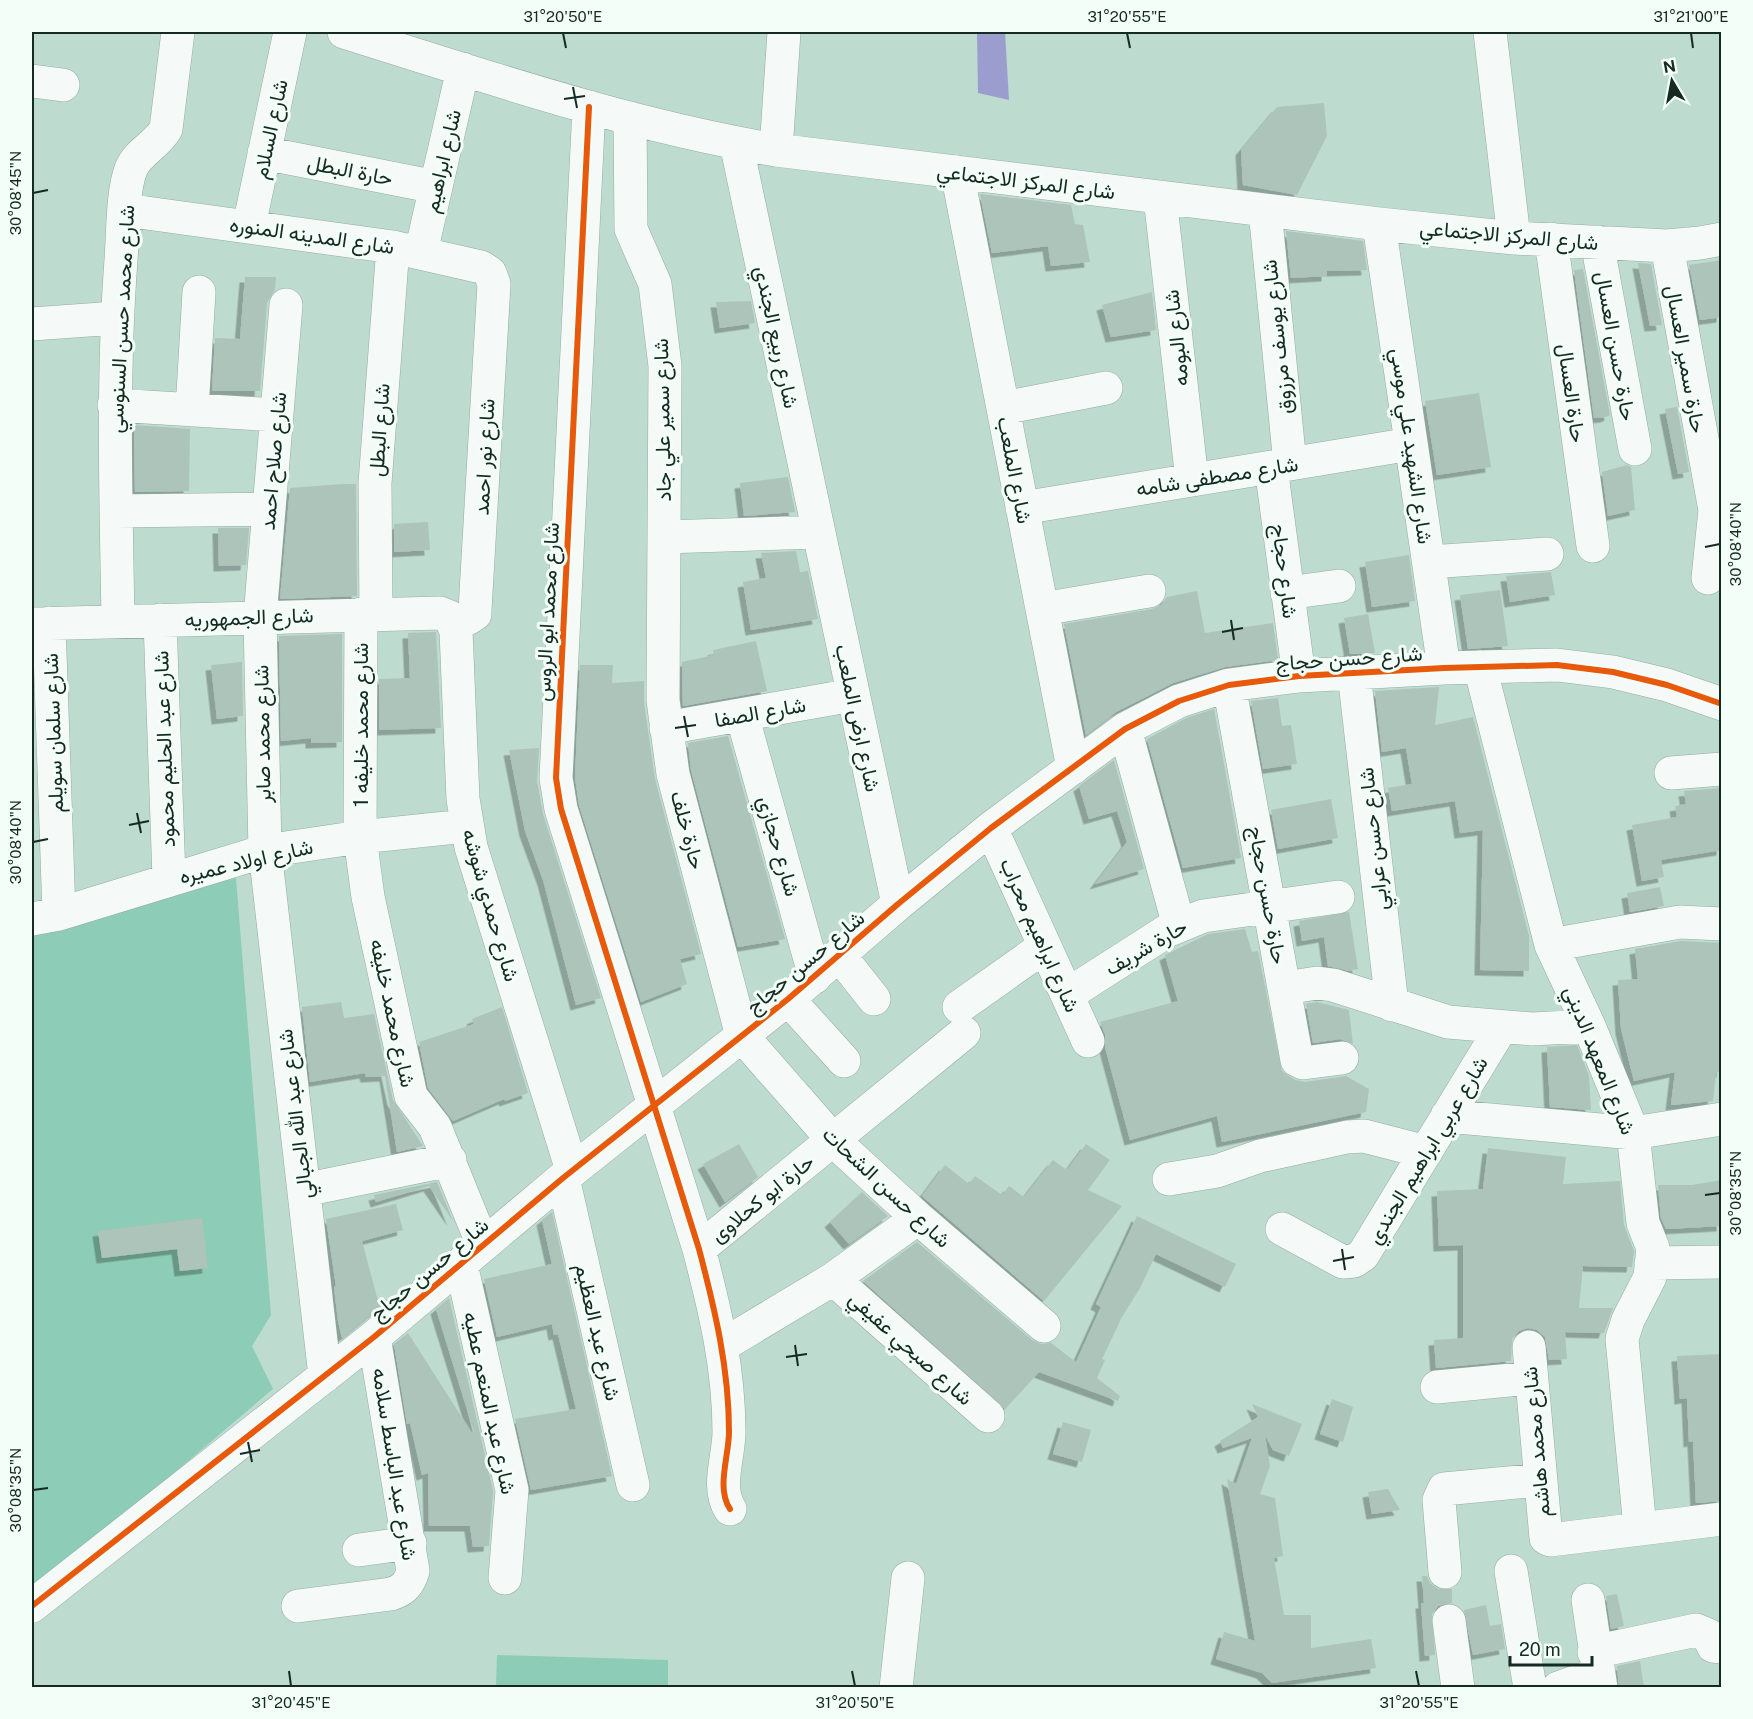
<svg xmlns="http://www.w3.org/2000/svg" width="1753" height="1719" viewBox="0 0 1753 1719" font-family="'Public Sans',Vazirmatn,sans-serif">
  <defs>
    <filter id="shadow"><feDropShadow dx="-5.5" dy="5.5" stdDeviation="0" flood-color="#0004"/></filter>
  </defs>
  <rect width="100%" height="100%" fill="#bedbd0"/>
  <path fill="#8dccb6" d="M236 878 271 1315 252 1346 273 1389 102 1534 32 1585V935L38 930Z
    M497 1655 668 1660V1687H496Z"/>
  <path fill="#9c9dcf" d="M977 32H1005L1009 100 978 93Z"/>
  <path fill="#adc4bb" filter="url(#shadow)" d="M1324 103 1327 136 1297 195 1243 185 1241 150 1277 107Z
    M980 194 1071 205 1075 224 1083 225 1090 262 1051 266 1048 246 992 253Z
    M1286 231 1363 241 1367 270 1327 271V276L1291 278Z
    M1722 260V317L1700 320 1689 265Z
    M1638 263 1651 264 1662 325 1650 326Z
    M1583 269 1610 415 1606 417 1594 418 1574 270Z
    M245 277H276L275 290 267 303 260 391H212L215 338 240 339Z
    M1152 292 1156 330 1111 337 1102 305Z
    M751 301 755 323 720 328 716 302Z
    M1479 393 1491 467 1437 475 1425 401Z
    M1677 407 1689 472 1678 474 1665 409Z
    M134 425 190 429 189 491 135 492Z
    M1627 465 1631 467 1635 510 1608 516 1602 472Z
    M788 477 795 512 744 516 740 483Z
    M343 484H356L357 596 280 599 290 488Z
    M428 522 430 550 394 552V524Z
    M218 528H249L246 565 219 566Z
    M796 551 800 572 808 571 818 619 751 630 743 582 766 578 761 553Z
    M1409 555 1415 601 1372 607 1365 562Z
    M1551 572 1555 595 1510 602 1506 576Z
    M1500 590 1508 646 1468 649 1460 595Z
    M1197 591 1205 633 1273 623 1278 660 1225 667 1173 683 1116 712 1086 735 1064 624 1152 609 1161 605 1167 597Z
    M1368 614 1375 653 1350 654 1344 618Z
    M436 632 441 728 379 730V679L410 678 408 633Z
    M342 634V742L311 743V738L281 741 279 636Z
    M756 641 767 691 683 706 682 662 714 655 713 650Z
    M242 662 243 716 217 719 211 665Z
    M580 665H613L612 683 644 681V703L655 779 701 954 680 959 687 984 641 1002 579 805 575 777Z
    M1439 687 1435 725 1473 717 1529 936V971L1480 970 1483 830 1460 833 1455 801 1392 811 1388 788 1412 784 1406 748 1382 752 1375 691Z
    M1278 698 1282 726 1291 725 1297 764 1263 769 1251 701Z
    M1214 709 1241 858 1183 868 1147 739 1186 718Z
    M728 736 785 939 738 947 691 770 688 743Z
    M539 748 537 781 543 814 601 998 576 1005 543 880 525 831 509 750Z
    M1114 760 1144 869 1095 884 1127 842 1117 811 1089 819 1079 786Z
    M1722 788V850L1661 860 1664 877 1642 881 1632 825 1677 817 1675 806 1686 804 1684 791Z
    M1331 799 1338 838 1278 849 1271 810Z
    M1660 887 1664 906 1630 912 1627 893Z
    M1349 912 1358 969 1349 971 1328 966 1324 937 1302 941 1299 921Z
    M1245 929 1252 952 1258 951 1282 1071 1295 1080 1305 1082 1346 1076 1369 1089 1366 1112 1222 1142 1217 1116 1130 1140 1105 1047V1034L1100 1022 1178 1001 1165 955 1208 934Z
    M1681 941 1722 943V1072H1716L1713 1101 1671 1105 1675 1072 1634 1081 1621 1029 1618 980 1638 979 1635 949Z
    M341 1002 344 1018 374 1014 393 1100 423 1146 397 1152 385 1076 366 1077 365 1073 310 1082 302 1007Z
    M1317 1002 1349 1010 1353 1044 1340 1039 1313 1043 1306 1004Z
    M502 1007 528 1093 505 1101 504 1099 453 1121 428 1088 419 1042 474 1024 472 1019Z
    M1577 1045 1589 1076 1591 1110 1550 1107 1547 1047Z
    M739 1144 758 1177 725 1202 703 1164Z
    M1086 1144 1110 1160 1088 1190 1122 1206 1044 1301 922 1196 945 1165 969 1184 975 1176 1002 1195 1009 1186 1024 1197 1053 1160 1067 1170Z
    M1488 1148 1566 1157 1563 1184 1620 1181 1624 1225 1634 1251 1632 1267 1583 1266 1579 1308H1613L1604 1333 1565 1332 1567 1359 1549 1360 1545 1337 1537 1330 1528 1328 1519 1331 1512 1339 1511 1361 1436 1368 1434 1340 1463 1338V1245L1439 1246 1437 1191 1483 1189Z
    M1722 1180V1226L1666 1229 1661 1218 1658 1185H1692Z
    M437 1182 453 1221 429 1186 376 1202 374 1195Z
    M862 1192 888 1216 849 1244 830 1222Z
    M396 1204 403 1230 362 1241 378 1301 391 1298 342 1338 338 1321 334 1287 336 1286 326 1219Z
    M552 1212 612 1476 531 1490 515 1419 576 1409 558 1334 554 1335 552 1324 497 1337 484 1279 552 1264 542 1220Z
    M1137 1216 1236 1264 1225 1287 1156 1254 1140 1288 1122 1317 1102 1359 1105 1360 1097 1378 1120 1396 1118 1401 1039 1372 1005 1409 863 1281 917 1242 1032 1340 1041 1344 1051 1343 1076 1362 1101 1307 1096 1304Z
    M202 1218 208 1268 180 1271 177 1249 102 1258 98 1231Z
    M449 1298 493 1491 489 1546 473 1547 470 1526H429L428 1473 422 1475 410 1423 407 1424 394 1344 408 1333 472 1433 474 1432 436 1309Z
    M1722 1354V1501L1696 1503 1693 1441 1689 1442 1687 1398 1680 1399 1677 1356Z
    M1332 1399 1353 1407 1343 1442 1320 1434Z
    M1252 1404 1302 1424 1289 1456 1273 1450 1265 1435 1270 1466 1260 1494 1275 1498 1283 1556 1274 1558 1284 1615H1311V1648L1371 1639 1376 1668 1272 1683 1262 1673 1216 1659 1224 1632 1255 1641 1227 1479 1236 1484 1252 1438 1223 1448 1220 1441 1258 1417Z
    M1063 1422 1091 1430 1082 1462 1053 1454Z
    M1388 1489 1400 1510 1372 1514 1368 1492Z
    M1422 1576H1427L1430 1583 1438 1589H1452V1603L1438 1606 1432 1614 1435 1655 1425 1656 1421 1603H1424Z
    M1617 1594 1624 1626 1611 1629 1606 1596Z
    M1486 1605 1490 1626 1501 1624 1505 1649 1473 1655 1464 1610Z
    M1640 1661 1644 1688H1619L1617 1666Z"/>
  <g fill="none" stroke-linecap="round" stroke-linejoin="round">
    <g stroke="#94aca3" stroke-width="34">
      <path id="minor" d="M344 32C487 77 629 125 776 150L1379 224 1514 238 1667 246 1700 243 1722 239
        M1490 32 1514 238
        M32 81 63 85
        M589 107 556 778 561 809 699 1249C715 1310 729 1368 729 1432 729 1456 716 1488 730 1509
        M630 118 631 229 655 284 665 366 663 700 673 774 742 1036 834 1141 918 1218 1044 1326
        M736 143 898 904
        M776 150 784 32
        M264 153 436 187
        M957 172 1073 768
        M1160 197 1192 480
        M125 210 393 247 481 267 490 273 494 284 475 610V614L467 619 453 621
        M1265 210 1290 464
        M1379 224 1444 668
        M249 226 290 32
        M1551 239 1593 546
        M1597 242 1635 449
        M1667 246 1715 510 1708 578
        M421 252 463 69
        M286 305 260 617 265 851 325 1376
        M32 324 116 318
        M114 405 276 415
        M1003 408 1106 388
        M192 410 199 292
        M1271 467 1299 676
        M1022 508 1411 444
        M116 511 269 509
        M664 537 818 532
        M1429 562 1547 554
        M1287 593 1339 586
        M1042 609 1149 591
        M376 613 375 483 393 247
        M361 614 360 837 368 897 411 1096 435 1127 483 1245
        M160 620 169 879
        M118 621C116 500 112 380 121 260 123 234 122 193 131 169 138 152 157 145 166 129L178 32
        M49 623 59 914
        M32 624 440 613 450 617 456 631 463 799 471 847 572 1170
        M1480 667 1551 945 1589 1026 1633 1133 1643 1223 1653 1248 1650 1277 1628 1320 1622 1339 1640 1528
        M1354 673 1392 1005
        M1229 685 1297 1060 1303 1063 1342 1058
        M742 715 815 977
        M666 728 853 695
        M1125 729 1179 926
        M1671 773 1722 769
        M991 828 1088 1041
        M32 919 59 914 265 851 360 837 466 826
        M1551 945 1680 922 1722 924
        M840 956 874 999
        M1285 988 1317 983 1333 985 1448 1022 1532 1029 1589 1026
        M1067 995 1167 931 1203 916 1338 897
        M788 999 844 1061
        M959 1007 1045 946
        M1447 1116 1633 1133 1722 1119
        M563 1178 633 1485
        M1169 1179 1217 1171 1260 1156 1347 1137 1364 1136 1426 1152
        M304 1190 450 1160
        M1282 1229 1343 1262 1354 1261 1363 1255 1501 1028
        M699 1249 964 1033
        M1651 1263 1722 1262
        M461 1264 512 1490 505 1578
        M833 1279 988 1416
        M723 1345 833 1279 918 1218
        M1529 1347 1546 1538 1550 1540 1722 1519
        M1437 1387 1531 1378
        M359 1550 410 1543
        M1511 1571 1530 1688
        M1445 1572 1439 1500 1444 1489 1539 1480
        M1588 1600 1601 1688
        M32 1606 374 1337 563 1178 788 999 898 904 991 828 1125 729 1179 701 1229 685 1299 676 1444 668 1557 665 1613 672 1667 685 1722 704
        M298 1606 391 1594C404 1590 409 1584 413 1571L374 1337
        M1449 1621 1458 1688
        M1594 1652 1696 1630 1708 1635 1713 1646 1722 1647
        M896 1688 908 1578
        M1558 1688 1598 1674"/>
    </g>
    <use href="#minor" stroke="#f5faf8" stroke-width="33"/>
    <g stroke="#f3fef9" stroke-width="10">
      <path id="cycleway" d="M589 107 556 778 561 809 699 1249C715 1310 729 1368 729 1432 729 1456 716 1488 730 1509
        M32 1606 374 1337 563 1178 788 999 898 904 991 828 1125 729 1179 701 1229 685 1299 676 1444 668 1557 665 1613 672 1667 685 1722 704"/>
    </g>
    <use href="#cycleway" stroke="#e8590c" stroke-width="6"/>
  </g>
  <path fill="none" stroke="#142a22" stroke-width="2" d="M563 33 566 48M1127 33 1130 48M1691 33 1693 48M573 87 577 108M564 99 585 96M33 193 48 190M1705 547 1720 544M1231 620 1234 640M1222 632 1243 628M684 716 688 737M675 728 696 725M137 813 141 833M129 825 149 821M33 842 48 839M1705 1195 1720 1193M1342 1249 1345 1270M1333 1261 1354 1257M795 1345 798 1366M786 1357 807 1354M248 1442 252 1462M240 1454 260 1450M33 1490 48 1488M289 1671 291 1686M852 1671 855 1686M1416 1671 1419 1686"/>
  <g text-anchor="middle" dominant-baseline="central" stroke-width="6" stroke-linejoin="round" paint-order="stroke">
    <g font-size="21" fill="#142a22" stroke="#f3fef9">
      <text transform="translate(270 129) rotate(-78)">شارع السلام</text>
      <text transform="translate(442 161) rotate(-77)">شارع ابراهيم</text>
      <text transform="translate(350 170) rotate(11)">حارة البطل</text>
      <text transform="translate(1026 181) rotate(7)">شارع المركز الاجتماعي</text>
      <text transform="translate(312 235) rotate(8)">شارع المدينه المنوره</text>
      <text transform="translate(1509 235) rotate(5)">شارع المركز الاجتماعي</text>
      <text transform="translate(121 319) rotate(-87)">شارع محمد حسن السنوسي</text>
      <text transform="translate(777 337) rotate(78)">شارع ربيع الجندي</text>
      <text transform="translate(1277 337) rotate(-96)">شارع يوسف مرزوق</text>
      <text transform="translate(1176 338) rotate(-96)">شارع البومه</text>
      <text transform="translate(1616 346) rotate(80)">حارة حسن العسال</text>
      <text transform="translate(1686 359) rotate(80)">حارة سمير العسال</text>
      <text transform="translate(1572 393) rotate(82)">حارة العسال</text>
      <text transform="translate(662 420) rotate(-91)">شارع سمير علي جاد</text>
      <text transform="translate(379 430) rotate(-86)">شارع البطل</text>
      <text transform="translate(1412 446) rotate(82)">شارع الشهيد علي موسي</text>
      <text transform="translate(484 457) rotate(-87)">شارع نور احمد</text>
      <text transform="translate(273 461) rotate(-85)">شارع صلاح احمد</text>
      <text transform="translate(1015 470) rotate(79)">شارع الملعب</text>
      <text transform="translate(1217 476) rotate(-9)">شارع مصطفى شامه</text>
      <text transform="translate(1285 571) rotate(83)">شارع حجاج</text>
      <text transform="translate(547 612) rotate(-87)">شارع محمد ابو الروس</text>
      <text transform="translate(249 617) rotate(-2)">شارع الجمهوريه</text>
      <text transform="translate(1349 658) rotate(-4)">شارع حسن حجاج</text>
      <text transform="translate(760 712) rotate(-10)">شارع الصفا</text>
      <text transform="translate(858 718) rotate(78)">شارع ارض الملعب</text>
      <text transform="translate(360 725) rotate(-90)">شارع محمد خليفه 1</text>
      <text transform="translate(53 733) rotate(-92)">شارع سلمان سويلم</text>
      <text transform="translate(262 734) rotate(-91)">شارع محمد صابر</text>
      <text transform="translate(164 749) rotate(-92)">شارع عبد الحليم محمود</text>
      <text transform="translate(688 830) rotate(75)">حارة خلف</text>
      <text transform="translate(1373 839) rotate(-96)">شارع حسن عرابي</text>
      <text transform="translate(779 846) rotate(74)">شارع حجازي</text>
      <text transform="translate(246 861) rotate(-13)">شارع اولاد عميره</text>
      <text transform="translate(1268 895) rotate(80)">حارة حسن حجاج</text>
      <text transform="translate(491 905) rotate(74)">شارع حمدي شوشه</text>
      <text transform="translate(1040 935) rotate(66)">شارع ابراهيم محراب</text>
      <text transform="translate(1146 947) rotate(-30)">حارة شريف</text>
      <text transform="translate(805 962) rotate(-40)">شارع حسن حجاج</text>
      <text transform="translate(393 1013) rotate(78)">شارع محمد خليفه</text>
      <text transform="translate(1600 1060) rotate(68)">شارع المعهد الديني</text>
      <text transform="translate(295 1114) rotate(-97)">شارع عبد الله الجبالي</text>
      <text transform="translate(1427 1150) rotate(-59)">شارع عربي ابراهيم الجندي</text>
      <text transform="translate(887 1187) rotate(43)">شارع حسن الشحات</text>
      <text transform="translate(762 1198) rotate(-39)">حارة ابو كحلاوى</text>
      <text transform="translate(429 1269) rotate(-40)">شارع حسن حجاج</text>
      <text transform="translate(598 1332) rotate(77)">شارع عبد العظيم</text>
      <text transform="translate(911 1348) rotate(42)">شارع صبحي عفيفي</text>
      <text transform="translate(490 1403) rotate(78)">شارع عبد المنعم عطيه</text>
      <text transform="translate(1536 1442) rotate(-95)">شارع محمد هاشم</text>
      <text transform="translate(395 1464) rotate(81)">شارع عبد الباسط سلامه</text>
    </g>
  </g>
  <rect width="1753" height="1719" fill="none" stroke="#f3fef9" stroke-width="66"/>
  <g transform="translate(1672 81) rotate(350)" stroke="#f3fef9" stroke-width="4.5" paint-order="stroke">
  <path d="M0-4.5L10 22L0 15L-10 22Z" fill="#142a22"/>
  <text y="-9" font-size="16" font-weight="bold" text-anchor="middle" fill="#142a22">N</text>
  </g>
  <path d="M1510 1656v9h82v-9" fill="none" stroke="#142a22" stroke-width="3"/>
  <text x="1519" y="1656" font-size="18" fill="#142a22" stroke="#f3fef9" stroke-width="4.5" paint-order="stroke">20 m</text>
  <rect x="33" y="33" width="1687" height="1653" fill="none" stroke="#142a22" stroke-width="2"/>
  <g font-size="15" text-anchor="middle" fill="#142a22">
    <text x="563" y="22">31°20'50"E</text>
    <text x="1127" y="22">31°20'55"E</text>
    <text x="1691" y="22">31°21'00"E</text>
    <text transform="translate(16 193) rotate(-90)" y="5">30°08'45"N</text>
    <text transform="translate(1736 544) rotate(-90)" y="5">30°08'40"N</text>
    <text transform="translate(16 842) rotate(-90)" y="5">30°08'40"N</text>
    <text transform="translate(1736 1193) rotate(-90)" y="5">30°08'35"N</text>
    <text transform="translate(16 1490) rotate(-90)" y="5">30°08'35"N</text>
    <text x="291" y="1708">31°20'45"E</text>
    <text x="855" y="1708">31°20'50"E</text>
    <text x="1419" y="1708">31°20'55"E</text>
  </g>
</svg>
